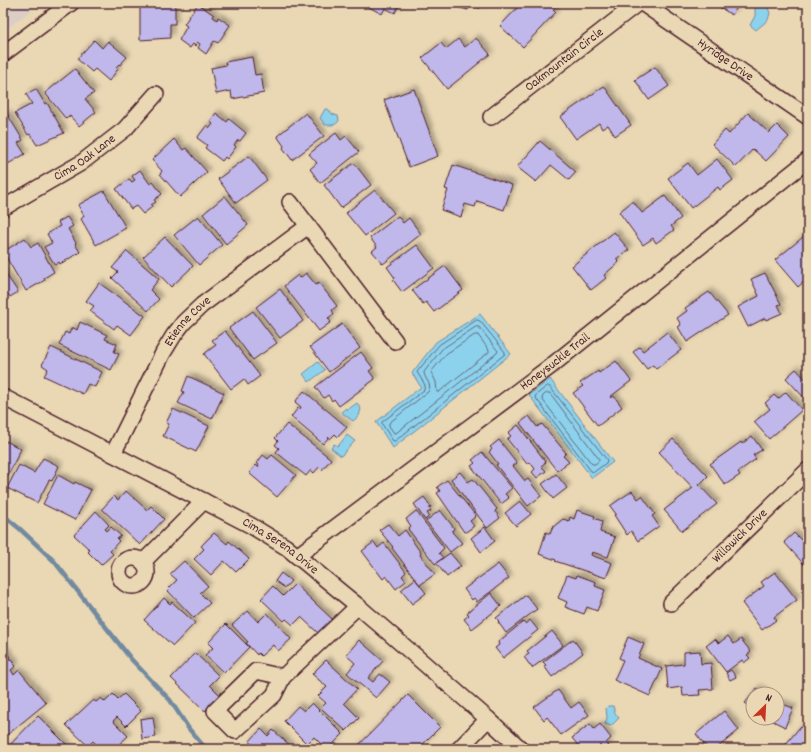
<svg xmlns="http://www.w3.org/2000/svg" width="811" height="752" viewBox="0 0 811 752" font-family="Dekko,sans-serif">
  <defs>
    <filter id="shadow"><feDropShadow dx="3.5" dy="-3.5" stdDeviation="2" flood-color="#0004"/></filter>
  </defs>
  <rect width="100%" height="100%" fill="#ead8b5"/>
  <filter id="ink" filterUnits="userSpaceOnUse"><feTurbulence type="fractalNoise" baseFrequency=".025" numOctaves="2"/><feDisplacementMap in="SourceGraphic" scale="8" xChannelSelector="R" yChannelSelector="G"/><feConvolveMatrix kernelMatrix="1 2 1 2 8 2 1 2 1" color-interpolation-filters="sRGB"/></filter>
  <g filter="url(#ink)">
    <path fill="#ddcec5" d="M3 3H41L3 32Z"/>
    <path fill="#8cd2ed" stroke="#728a9f" d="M762 4 768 8 770 13 768 20 756 30 750 25 755 16V8Z
      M325 109H328L332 114 338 116 339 120C337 126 331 125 325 125L320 118Z
      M480 314 511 354 393 448 376 422 421 387 412 373 436 342Z
      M318 362 325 370 309 382 303 374Z
      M550 379 613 462 592 478 529 395Z
      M357 403 361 409 359 416 353 421 341 412 346 408 347 410Z
      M347 435 355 441 341 456 331 448 334 444 338 446Z
      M608 706H613L615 713 619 718 611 726 605 724 607 718 606 708Z"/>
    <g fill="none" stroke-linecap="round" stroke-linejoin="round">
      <path stroke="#646779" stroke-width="1" d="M477 320 480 321 505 352V354L395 441H393L382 424V422L424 390 425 385 417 372 439 345Z
        M476 327H479L498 351 497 353 396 433H394L389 426V423L429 391C432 383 424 379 424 372L442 349Z
        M475 335H478L489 350V352L439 392H437L436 382 431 372 446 354Z
        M548 386 550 387 607 460 606 463 594 472 591 471 535 397 536 395Z
        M547 393H550L599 459V461L595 464H592L542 399 543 396Z"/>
      <path stroke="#728a9f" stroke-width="4.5" d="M3 515 20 529 54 561 131 659 170 700 189 729 206 749"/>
    </g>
    <path fill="#c0b8ea" stroke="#4a1f2b" filter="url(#shadow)" d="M140 3H175V24H170V38L140 40Z
      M361 3H400L395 13 385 8 382 14Z
      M441 3H481L480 8 469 6 468 10Z
      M522 3H547L556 12 523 47 500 26Z
      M713 3H740L732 15Z
      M198 4 214 15 213 17 217 20 218 17 230 25 218 43 214 41 206 54 198 48 200 44 197 42 195 46 193 44 190 48 179 40 187 26 184 24Z
      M476 38 490 54 447 89 422 58 441 43 446 49 458 39 465 47Z
      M94 40 102 48 108 41 127 57 120 65 119 64 116 67 118 69 109 81 95 69 92 72 77 59Z
      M252 57 255 75 261 74 264 93 232 99 231 91 216 94 211 68 226 65 225 62Z
      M655 67 669 86 649 100 635 80Z
      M75 69 94 93 85 99 96 112 79 126 70 116 66 119 45 93Z
      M604 86 631 125 615 136 608 125 602 129 599 123 576 139 560 117Z
      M36 89 45 104 47 103 64 133 37 145 30 134 28 135 15 113 32 104 26 94Z
      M414 89 438 156 409 167 384 100Z
      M216 113 227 122 229 119 246 133 240 141 238 140 234 145 236 147 227 159 225 157 222 161 205 148 207 145 197 138 207 125 210 128 213 124 210 121Z
      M306 113 324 136 292 160 283 148 284 146 277 136Z
      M748 113 769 133 777 125 789 137 766 161 753 149 736 167 712 144 725 130 729 134Z
      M7 114 23 140 18 143 25 154 8 164 3 156V116Z
      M336 133 341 140 346 136 359 152 320 183 310 169 317 163 309 154Z
      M174 139 183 150 186 148 207 172 180 197 160 174 162 171 152 160Z
      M540 141 576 172 569 180 551 165 536 182 517 167Z
      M249 156 267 180 236 203 218 179Z
      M717 159 733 180 720 190 718 187 691 208 668 178 688 163 697 175Z
      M354 163 371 185 341 208 324 185Z
      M453 165 512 185 504 210 477 201 475 207 465 204 461 217 441 210 448 190 445 189Z
      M140 170 150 184 153 182 162 194 154 200 156 202 151 205 152 207 143 214 136 206 131 209 116 189 129 179 132 182 135 180 132 176Z
      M375 190 394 213 365 236 346 213Z
      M104 191 126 228 96 245 81 219 84 216 78 205Z
      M225 196 248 225 226 244 203 214Z
      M665 196 681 218 671 226 674 230 656 243 653 238 643 245 619 212 633 201 642 213Z
      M198 216 222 245 199 265 174 235Z
      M398 216 403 223 409 218 421 234 383 264 372 251 377 247 370 238Z
      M67 217 73 226 68 229 76 243 75 244 80 252 60 264 59 262 55 265 44 247 52 243 47 234 60 226 58 222Z
      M614 232 629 250 616 259 619 262 604 275 606 278 591 290 572 266Z
      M808 233V278L798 287 775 260Z
      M165 237 193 266 171 287 143 257Z
      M25 238 31 247 38 243 54 272 44 278 45 280 26 291 3 252Z
      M417 245 434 268 402 292 393 280 395 278 387 267Z
      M127 251 159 279 150 290 159 299 148 311 112 278 118 272 112 268Z
      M445 266 463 290 434 312 426 302 423 304 412 290Z
      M3 270 18 292 10 297 8 294 3 298Z
      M306 273 316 285 319 283 337 306 332 310 334 314 328 318 331 322 319 331 284 286 298 275 300 278Z
      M765 273 781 304 778 305 782 313 766 320 765 318 748 327 738 307 759 296 751 279Z
      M99 283 145 316 131 335 117 325 114 329 90 311 94 306 86 301Z
      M280 289 303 321 280 338 256 307Z
      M709 292 728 315 687 342 678 327 681 325 677 318 687 311 685 308Z
      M253 311 277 343 253 360 229 328Z
      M80 322 107 335 105 339 117 344 114 352 119 354 111 370 59 345 65 332 69 334 72 327 77 330Z
      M342 324 360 348 329 372 310 347Z
      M225 331 260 376 248 385 244 379 231 389 204 354 216 345 212 340Z
      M667 332 681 350 656 369 653 365 647 369 633 352 639 347 643 351Z
      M51 347 102 372 95 387 88 384 83 394 44 376 48 369 42 365Z
      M361 352 373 368 369 371 375 379 339 406 334 399 332 401 328 395 324 398 315 387Z
      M616 361 631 381 610 397 611 398 614 396 622 407 598 426 573 393 583 386 580 383 598 371 599 373Z
      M796 369 808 382V402L786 378Z
      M188 376 224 393 212 419 178 403 184 392 182 391Z
      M304 391 347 427 338 437 335 434 330 439 329 437 323 444 291 417 298 408 300 409 301 407 295 402Z
      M786 392 802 410 769 439 754 422 770 409 765 403 774 395 778 399Z
      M173 409 209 426 196 452 163 436 169 424 166 423Z
      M529 416 537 427 542 424 566 453 563 456 569 462 557 471 520 423Z
      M287 424 331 459 322 470 319 467 314 473 311 470 306 476 276 452 279 448 275 445 278 441 275 438Z
      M518 425 546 462 541 466 546 471 537 478 532 472 535 469 530 462 527 464 507 439 511 436 508 433Z
      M752 436 762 450 753 455 756 459 738 472 740 475 725 485 710 464 741 442 742 444Z
      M673 439 708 476 699 485 717 504 682 531 664 510 693 488 659 452Z
      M499 440 517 463 513 466 525 481 528 479 541 496 528 506 496 465 498 464 489 452 492 449 490 447Z
      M6 441 21 449 3 485V448Z
      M482 452 512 488 505 494 509 498 501 504 471 466 475 463 472 460Z
      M263 455 268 459 272 455 296 475 277 497 249 473 256 465 258 467 259 465 257 463Z
      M43 458 59 466 52 481 49 480 37 503 7 488 19 465 34 473Z
      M460 472 468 482 473 479 497 509 495 511 500 518 487 528 451 479Z
      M556 474 567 488 553 499 542 484Z
      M58 475 74 484 75 482 91 490 75 520 43 504Z
      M447 480 476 516 470 521 474 526 466 532H464L437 493 440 491 437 487Z
      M126 491 147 510 151 506 164 519 140 545 102 509 114 496 118 500Z
      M632 491 638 499 642 496 655 514 652 516 659 526 638 541 631 531 627 535 614 515 616 514 610 506Z
      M424 497 431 507 429 508 431 511 427 513 429 516 425 520 414 504Z
      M520 501 531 514 516 526 505 513Z
      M440 510 454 528 452 532 462 543 450 552 426 521Z
      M577 510 595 516 594 518 602 521 600 532 615 537 608 557 592 552 591 555 612 563 606 578 555 561 556 560 539 554 546 532 550 534 553 527 563 519 569 521 570 517 574 519Z
      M96 511 109 525 105 529 107 531 111 527 121 536 117 539 119 541 110 551 113 554 101 565 88 552 90 550 74 535Z
      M416 511 444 548 439 553 443 558 435 564 408 529 411 526 406 519Z
      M388 524 398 536 405 530 421 553 420 555 435 574 420 585 392 548 393 547 379 530Z
      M485 527 495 541 481 552 471 538Z
      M214 533 227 544 229 541 249 559 236 572 224 561 211 575 194 559 204 549 201 546Z
      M794 533 808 547V569L784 542Z
      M374 542 378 548 384 543 406 572 402 576 406 581 396 589 386 576 383 579 362 551Z
      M450 553 461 566 447 577 436 563Z
      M184 561 208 586 200 593 210 603 194 618 167 590 177 580 170 574Z
      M498 564 509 578 477 602 474 598 472 600 464 589Z
      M775 572 797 600 774 617 776 620 762 630 742 603 764 586 761 582Z
      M281 573 291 581 285 588 275 581Z
      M567 575 576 578 577 575 596 582 595 586 605 590 597 611 587 607 584 614 565 607 567 602 558 598Z
      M415 579 426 593 412 604 401 590Z
      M295 584 332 619 318 633 301 617 293 625 286 619 284 621 261 599 273 586 283 596Z
      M491 593 501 606 472 629 464 619 469 615 467 613Z
      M526 595 537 609 506 633 498 622 499 621 496 618Z
      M164 598 170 604 172 602 195 623 173 646 144 620Z
      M248 611 258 622 267 613 291 639 278 651 273 645 261 656 258 653 257 655 246 643 248 642 232 625Z
      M530 620 538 630 503 658 495 648 499 645 498 642 523 622 525 624Z
      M226 624 249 647 224 673 205 655 213 648 208 643Z
      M552 631 563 645 532 668 524 657 529 654 527 651Z
      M728 636 734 644 741 639 751 652 747 655 750 658 744 663 742 660 726 672 706 646 715 639 719 643Z
      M628 637 644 644 638 658 662 669 650 696 614 680 623 660 619 658Z
      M573 639 583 653 552 677 544 666 546 665 543 662Z
      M359 640 383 661 368 678 373 682 380 674 390 682 376 698 347 673 355 663 346 655Z
      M3 648 10 657 9 658 10 660 12 659 15 662 13 663 16 666 11 670 14 675 19 670 46 703 7 735 3 730Z
      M700 651 701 664 711 663 713 689 699 690 700 695 683 696 682 687 668 689 666 666 684 664V652Z
      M195 653 219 676 210 685 220 695 205 711 171 678Z
      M326 660 357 689 344 703 359 718 346 731 321 708 326 703 318 696 327 687 312 674Z
      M731 670 736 677 730 680 726 673Z
      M757 688 766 694H753V708L745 703Z
      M558 690 571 708 579 702 589 715 561 735 547 717 544 720 534 707Z
      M113 694 118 699 124 694 141 711 126 726 117 717 113 721 128 736 114 749H101L93 741 88 746 66 725 93 700 96 702 101 698 105 702Z
      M408 695 440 727 418 749H406L403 746 401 749H355Z
      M777 702 793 708 785 727 767 718H777Z
      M312 703 343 734 328 749H326L314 737 307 744 284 721 298 706 304 711Z
      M724 711 739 730 716 749H708L696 734Z
      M38 716 69 747 67 749H6Z
      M153 717 156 737 142 739 140 719Z
      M590 724 594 729 600 724 611 738 606 743 609 746 605 749H581L572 738Z
      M800 727 808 734V749H791L786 744Z
      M261 729 268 736 273 730 294 749H249L253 745 249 742Z"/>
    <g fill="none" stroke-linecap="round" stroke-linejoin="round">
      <g stroke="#4a1f2b" stroke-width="18">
        <g id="minor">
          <path id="s1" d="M642 3 808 117"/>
          <path d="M3 54 71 3"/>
          <path id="s2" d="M491 117 638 3"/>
          <path d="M290 202 395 341"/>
          <path id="s3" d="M3 208 81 163 125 129 156 94"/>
          <path id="s4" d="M3 397 250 525 286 547 358 606 488 719 521 749"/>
          <path id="s5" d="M113 454 163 353 174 335 184 322 202 305 308 226"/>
          <path id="s6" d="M297 556 551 366 808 160"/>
          <circle cx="133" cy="572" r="14"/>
          <path d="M143 562 204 501"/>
          <path id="s7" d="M671 603 808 470"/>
          <path d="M283 677 274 695 235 731 215 711 256 671 283 677 358 606"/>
          <path d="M459 749 488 719"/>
        </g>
      </g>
      <use href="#minor" stroke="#ead8b5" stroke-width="15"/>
    </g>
  </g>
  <g text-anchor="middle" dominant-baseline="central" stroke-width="3.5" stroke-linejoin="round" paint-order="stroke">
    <g font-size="13" fill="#4a1f2b" stroke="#ead8b5">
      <text stroke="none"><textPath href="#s2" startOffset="93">Oakmountain Circle</textPath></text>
      <text stroke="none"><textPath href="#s1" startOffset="101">Hyridge Drive</textPath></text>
      <text stroke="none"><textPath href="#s3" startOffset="96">Cima Oak Lane</textPath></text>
      <text stroke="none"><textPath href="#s5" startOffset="153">Etienne Cove</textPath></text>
      <text stroke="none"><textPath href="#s6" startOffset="323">Honeysuckle Trail</textPath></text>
      <text stroke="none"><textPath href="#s7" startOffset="96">Willowick Drive</textPath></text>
      <text stroke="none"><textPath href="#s4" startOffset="315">Cima Serena Drive</textPath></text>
    </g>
  </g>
  <rect width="811" height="752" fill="none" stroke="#ead8b5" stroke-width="16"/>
  <rect x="8" y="8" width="795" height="736" fill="none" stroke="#4a1f2b" stroke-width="1.5" filter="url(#ink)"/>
  <g transform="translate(765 706) rotate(24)"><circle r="19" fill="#ead8b5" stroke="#aa8e7e"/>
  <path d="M0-3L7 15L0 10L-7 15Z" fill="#c8321e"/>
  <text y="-6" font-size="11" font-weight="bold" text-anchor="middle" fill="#4a1f2b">N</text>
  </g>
</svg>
